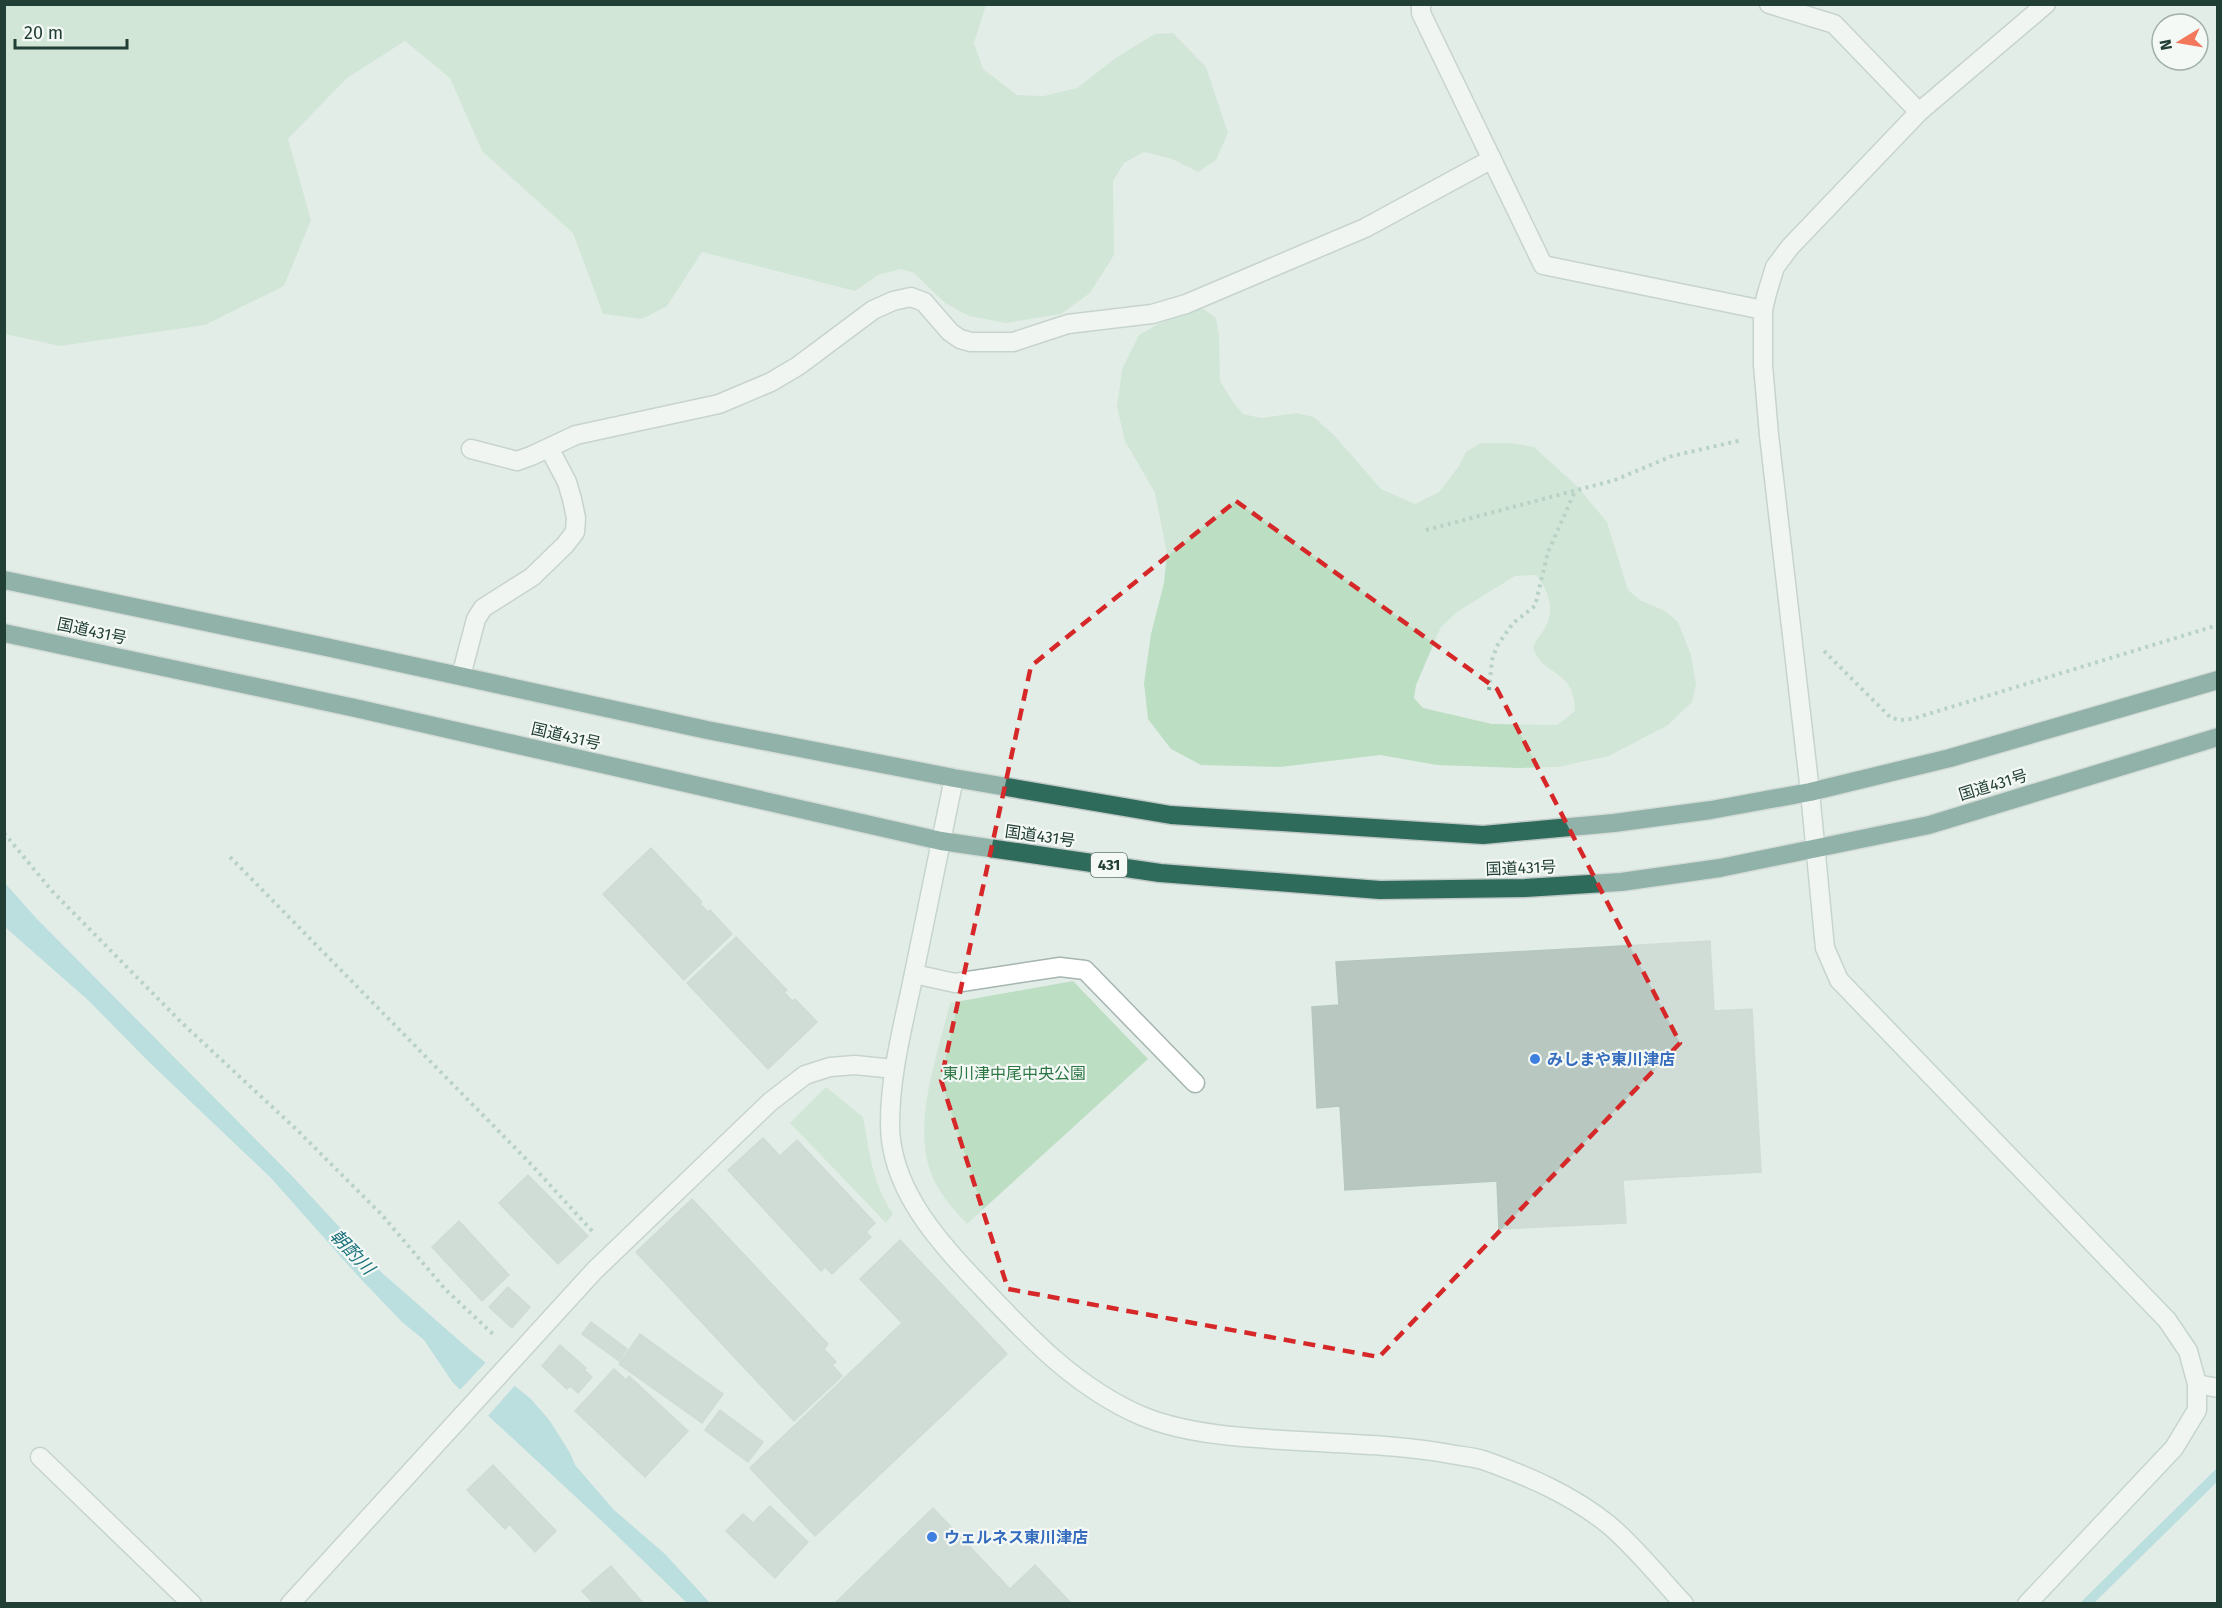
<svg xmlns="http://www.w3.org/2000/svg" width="2222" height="1608" viewBox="0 0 2222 1608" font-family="'Fira Sans','Noto Sans JP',sans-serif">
  <rect width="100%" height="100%" fill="#e3ede8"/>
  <path fill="#bcdec3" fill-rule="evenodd" d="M5 4 986 5 974 43 983 69 1017 95 1044 96 1077 88 1117 57 1155 34 1173 33 1206 67 1228 133 1216 160 1198 172 1172 159 1144 152 1124 163 1113 181 1114 255 1090 293 1061 314 1006 323 969 316 945 303 914 273 901 269 878 275 855 291 702 252 667 306 642 319 603 314 573 233 482 151 450 78 405 41 347 78 288 139 311 220 284 286 205 325 60 346 5 334Z
    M1202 308 1216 318 1219 335 1220 381 1233 402 1243 414 1261 418 1296 413 1314 417 1335 436 1381 489 1415 504 1439 492 1459 466 1466 452 1481 443H1511L1534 447 1577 486 1607 522 1628 590 1640 600 1665 611 1678 622 1691 655 1696 685 1692 702 1668 725 1609 756 1558 767 1519 768 1437 765 1380 755 1280 767 1201 765 1171 749 1148 719 1144 683 1151 634 1164 583 1167 554 1155 493 1125 441 1117 407 1122 369 1139 335 1165 320ZM1536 575C1546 588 1554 604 1548 621 1545 630 1537 638 1533 647 1542 678 1574 666 1575 711L1557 725 1492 724 1423 708 1414 698 1416 685 1441 627 1457 612 1515 576Z
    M1073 981 1148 1059 967 1224C954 1210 942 1197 934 1180 909 1129 938 1054 950 1003Z
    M826 1087 863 1117C870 1154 872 1182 893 1214L886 1223 790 1123Z"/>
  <path fill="#8accd3" d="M4 882 37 919 294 1178 381 1272 470 1350 531 1399 550 1421 570 1453 575 1465 614 1510 665 1554 710 1603H687L605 1524 453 1383 424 1340 402 1322 357 1275 271 1178 149 1062 89 1001 5 927Z"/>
  <path fill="#e3ede8" d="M488 1360 517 1383 486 1418 458 1392Z"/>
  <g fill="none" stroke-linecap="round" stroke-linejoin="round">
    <path stroke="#8accd3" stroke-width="10" d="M2086 1604 2218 1474"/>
  </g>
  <path fill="#b8c8c1" stroke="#b5c7be" stroke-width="1.5" d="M651 848 702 902 700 904 708 912 710 910 732 934 684 980 603 894Z
    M736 937 787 990 784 992 792 1001 795 999 817 1022 768 1069 687 983Z
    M1710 941 1714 1011 1752 1009 1761 1172 1623 1180 1626 1223 1499 1229 1497 1181 1345 1190 1340 1106 1317 1108 1312 1007 1339 1005 1336 962Z
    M763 1138 780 1156 797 1140 875 1223 866 1232 871 1237 832 1274 825 1267 821 1271 728 1170Z
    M528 1175 588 1236 558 1264 499 1203Z
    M692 1199 828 1344 824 1349 836 1362 832 1365 842 1376 794 1421 636 1252Z
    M459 1221 509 1275 482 1301 432 1247Z
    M900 1240 1007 1354 815 1536 750 1468 902 1323 860 1279Z
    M508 1287 530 1307 512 1328 489 1307Z
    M591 1322 627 1349 619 1361 582 1334Z
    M640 1334 723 1394 702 1423 619 1364Z
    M560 1345 586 1368 584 1370 592 1377 578 1393 570 1386 567 1389 542 1366Z
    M614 1369 626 1380 629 1376 688 1431 645 1477 575 1411Z
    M720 1410 763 1442 748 1462 705 1430Z
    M493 1465 556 1531 535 1552 509 1524 505 1529 467 1490Z
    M770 1506 808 1542 775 1578 726 1531 743 1514 753 1523Z
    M933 1508 1010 1589 1035 1565 1072 1604H834Z
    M611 1566 644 1604H594L582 1591Z"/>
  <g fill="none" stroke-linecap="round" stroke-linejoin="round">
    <g stroke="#a5b5af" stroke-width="21">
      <path id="lane" d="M471 449 517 461 531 456 576 435 719 404 771 382 798 366 873 310 893 301 911 297 924 302 950 332 960 339 971 342H1013L1068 324 1152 314 1186 304 1365 228 1492 159
        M461 676 476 619 483 608 532 577 565 545 575 532 576 518 572 499 567 482 549 448
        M914 974 955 983 1060 967 1085 970 1195 1083
        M40 1457 192 1604"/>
    </g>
    <g stroke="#a5b5af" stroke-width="21">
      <path id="street" d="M1421 4V13L1543 265 1763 310
        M1769 4 1834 24 1919 112
        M1810 792 1769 435 1763 365V310L1767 293 1775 267 1790 247 1919 112 2046 4
        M2197 1384 2218 1388
        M290 1604 595 1270 770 1102 805 1075 830 1067 855 1065 894 1069"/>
    </g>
    <g stroke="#a1b9af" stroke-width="21">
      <path id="secondary" d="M954 778C940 846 926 915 912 983 902 1030 890 1076 890 1124 890 1186 935 1238 975 1280 1025 1333 1074 1387 1142 1416 1197 1439 1276 1439 1336 1443 1374 1445 1412 1447 1450 1454 1461 1456 1473 1457 1483 1460 1528 1476 1572 1495 1609 1525 1636 1548 1659 1577 1684 1604
        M1810 792 1825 948 1839 980 2167 1320 2188 1351 2197 1384V1410L2174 1448 2027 1604"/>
    </g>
    <g stroke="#c1c9c6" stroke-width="21">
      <path id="highway" d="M4 580 326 647 707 730 954 778 1171 815 1483 835 1614 823 1711 810 1810 792 1950 758 2218 680
        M4 633 355 708 941 841 1160 873 1380 890 1525 888 1621 882 1720 868 1929 825 2218 737"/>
    </g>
    <path stroke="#83b1a0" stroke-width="4" stroke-dasharray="3 4.5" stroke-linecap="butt" d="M1426 530 1615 480 1672 456 1742 440
      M1824 651 1891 718 1901 720 1912 719 2218 625
      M1489 690 1492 660 1497 646 1513 623 1535 606 1548 552 1575 491
      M4 833 52 891 182 1023 297 1130 382 1215 445 1289 496 1337
      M230 857 526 1159 595 1234"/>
    <use href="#lane" stroke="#fff" stroke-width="18"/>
    <use href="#street" stroke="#fff" stroke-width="18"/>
    <use href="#secondary" stroke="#fff" stroke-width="18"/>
    <use href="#highway" stroke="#2e6b5b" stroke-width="18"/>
  </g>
  <path d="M0 0H2222V1608H0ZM1236 501 1497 689 1680 1043 1379 1357 1008 1289 941 1080 1031 666Z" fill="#e3ede8" fill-opacity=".55" fill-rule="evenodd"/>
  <path fill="none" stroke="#d62828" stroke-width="4.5" stroke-dasharray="12 8" stroke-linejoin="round" d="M1236 501 1497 689 1680 1043 1379 1357 1008 1289 941 1080 1031 666Z"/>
  <g fill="#3f7fe0" stroke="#f4f9f6" stroke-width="2">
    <circle cx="1535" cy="1059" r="6"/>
    <circle cx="932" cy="1537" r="6"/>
  </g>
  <g text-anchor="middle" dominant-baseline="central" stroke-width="4.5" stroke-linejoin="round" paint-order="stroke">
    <rect fill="#f4f9f6" stroke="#61776f" stroke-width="1.5" x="1091" y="853" width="36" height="24" rx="4.5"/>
    <g font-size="15" font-weight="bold" fill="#223f35">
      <text x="1109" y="865">431</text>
    </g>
    <g font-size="16" fill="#223f35" stroke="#f4f9f6">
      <text transform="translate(92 631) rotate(12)">国道431号</text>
      <text transform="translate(566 736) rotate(13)">国道431号</text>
      <text transform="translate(1993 785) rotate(-17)">国道431号</text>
      <text transform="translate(1040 836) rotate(8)">国道431号</text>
      <text transform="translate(1521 868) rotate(-2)">国道431号</text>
    </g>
    <g font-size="16" font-weight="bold" fill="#366cbe" stroke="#f4f9f6" text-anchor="start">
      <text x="1547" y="1059">みしまや東川津店</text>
      <text x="944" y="1537">ウェルネス東川津店</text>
    </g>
    <g font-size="16" fill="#2c7644" stroke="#f4f9f6">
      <text x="1014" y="1073">東川津中尾中央公園</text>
    </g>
    <g font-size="18" font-style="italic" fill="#1b727c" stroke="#f4f9f6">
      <text transform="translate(352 1252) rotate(46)">朝酌川</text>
    </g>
  </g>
  <rect width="2222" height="1608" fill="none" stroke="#223f35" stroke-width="12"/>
  <g transform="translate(2180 42) rotate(259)"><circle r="28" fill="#f4f9f6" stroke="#a0afa9" stroke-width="1.5"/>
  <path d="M0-4.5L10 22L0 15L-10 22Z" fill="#f3775b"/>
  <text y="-9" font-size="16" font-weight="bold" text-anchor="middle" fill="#223f35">N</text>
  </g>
  <path d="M15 39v9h112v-9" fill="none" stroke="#223f35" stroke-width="3"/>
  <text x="24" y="39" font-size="18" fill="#223f35" stroke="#f4f9f6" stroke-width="4.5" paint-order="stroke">20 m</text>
</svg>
